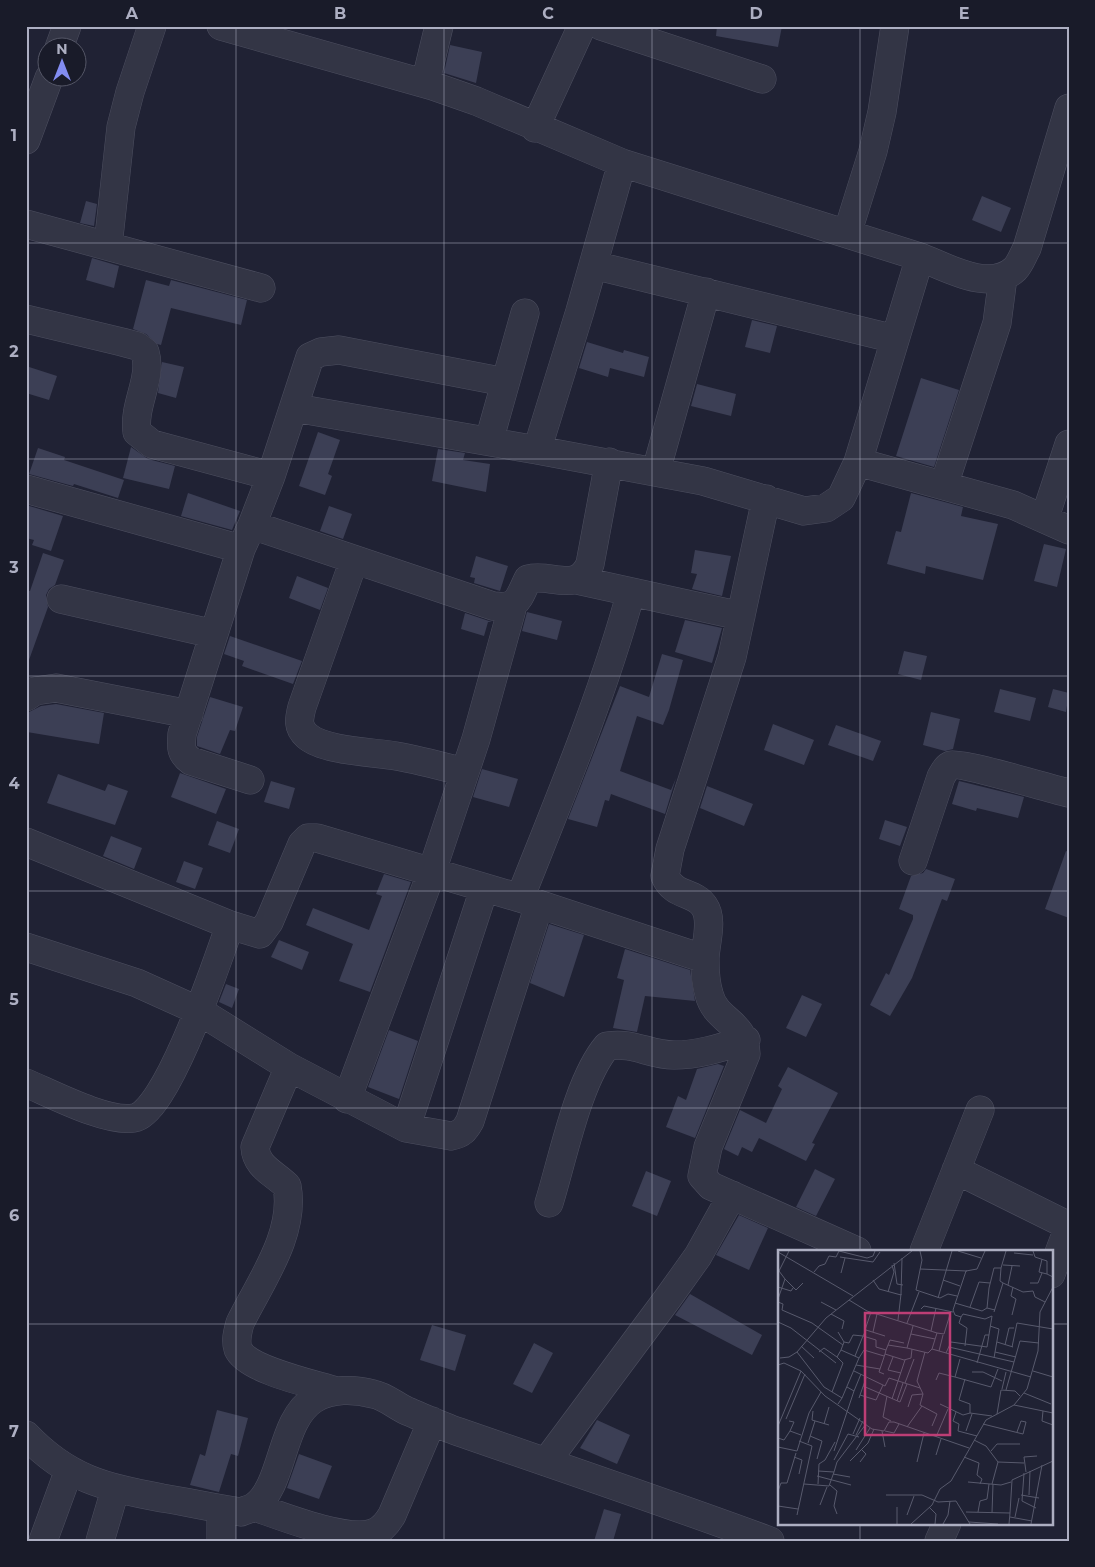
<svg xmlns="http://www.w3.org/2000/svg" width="1095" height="1567" viewBox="0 0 1095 1567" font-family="Montserrat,sans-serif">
  <rect width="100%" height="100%" fill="#202234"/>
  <path fill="#3c3f55" d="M717 26H782L778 47 716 36Z
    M450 45 482 52 476 83 444 73Z
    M982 196 1011 208 1001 232 972 220Z
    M86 201 97 204 94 226 80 223Z
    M92 258 119 266 114 288 86 280Z
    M146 280 169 286 171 280 247 300 241 325 171 308 161 345 157 344 146 334 133 329Z
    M752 320 777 326 770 353 745 347Z
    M587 342 623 353 624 350 649 357 644 377 610 368 608 377 579 368Z
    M162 362 184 367 176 398 158 393Z
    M26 366 57 376 49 400 26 393Z
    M921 378 959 390 934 467 896 456Z
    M697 384 736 394 731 416 691 406Z
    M318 432 340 440 328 474 332 476 325 495 299 486Z
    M131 447 148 459 175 466 169 489 123 478Z
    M38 448 65 457 64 460 124 480 118 498 74 484 73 486 29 474Z
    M438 449 465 453 463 460 490 464 486 492 432 481Z
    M188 493 240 511 232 530 181 516Z
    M911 493 963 507 961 516 998 524 983 580 926 566 925 574 887 564 896 531 901 532Z
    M26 505 63 516 51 551 32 545 34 540 26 538Z
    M329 506 352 514 343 539 320 531Z
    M1044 544 1066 549 1057 587 1034 581Z
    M695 550 731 556 722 596 692 589 697 574 691 573Z
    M43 553 64 560 55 585 49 589 46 595 48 607 29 660H26V590L30 591Z
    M476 556 508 566 500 591 474 583 475 578 470 577Z
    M297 576 328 588 320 610 289 598Z
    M527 612 562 621 557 640 522 631Z
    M465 613 492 622H488L484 636 461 629Z
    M685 620 722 628 712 663 675 652Z
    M230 636 302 661 293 684 242 666 244 661 224 654Z
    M904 651 927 656 921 680 898 674Z
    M662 654 683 660 669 710 663 725 637 716 620 771 671 790 676 778 665 814 611 794 609 801 605 800 597 827 568 819 620 686 649 697Z
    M1000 689 1036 698 1030 721 994 712Z
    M1053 689 1069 693 1066 712 1048 707Z
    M210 697 243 707 235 731 230 730 220 754 197 746V737Z
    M56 704 104 713 99 744 27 732 29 712 41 706Z
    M931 712 960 719 953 749 945 751 923 745Z
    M773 724 814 740 804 765 764 750Z
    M836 725 881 741 873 761 828 745Z
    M482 769 518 779 509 807 473 797Z
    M180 773 226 789 216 814 171 797Z
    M58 774 105 791 108 784 128 791 115 825 47 803Z
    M271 781 295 788 289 809 264 802Z
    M959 781 1024 797 1018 818 977 808 976 811 952 804Z
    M707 786 753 804 744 826 700 808Z
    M885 820 907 827 900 846 879 839Z
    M217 821 239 829 230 853 208 845Z
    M111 836 142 848 134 869 103 856Z
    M1066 851 1069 852V918L1045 909Z
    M184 861 203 868 195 889 176 882Z
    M926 869 955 879 947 901 942 899 912 978 890 1016 870 1005 886 973 889 975 913 919V915L899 909 911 876 923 873Z
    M384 874 411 882 370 992 339 981 353 944 306 925 313 908 369 930 382 896 376 894Z
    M549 924 584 935 564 997 530 983Z
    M279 940 309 952 302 970 271 957Z
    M625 949 690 970 695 1001 645 996 637 1032 613 1028 624 980 617 978Z
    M226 984 239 989 232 1008 219 1002Z
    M802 995 822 1004 806 1037 786 1028Z
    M389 1030 418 1041 399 1099 368 1087Z
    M718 1064 724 1066 695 1138 666 1127 678 1096 686 1100 697 1069Z
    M788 1067 838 1093 812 1143 815 1144 806 1161 759 1138 752 1152 742 1147 738 1156 724 1149 740 1110 766 1123 782 1089 778 1086Z
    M815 1169 835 1179 816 1216 796 1207Z
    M646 1171 671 1181 657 1216 632 1206Z
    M739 1215 768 1228 749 1270 716 1255Z
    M690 1294 762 1335 752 1355 675 1315Z
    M432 1325 466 1335 455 1371 420 1360Z
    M534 1343 553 1353 532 1393 513 1384Z
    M217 1410 248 1418 238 1456 231 1454 219 1492 190 1485 200 1454 205 1456Z
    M597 1420 630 1435 617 1464 580 1448Z
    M299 1454 332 1466 319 1499 287 1488Z
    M604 1509 621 1514 613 1541H594Z"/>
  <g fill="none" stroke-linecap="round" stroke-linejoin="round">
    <g stroke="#4d4f60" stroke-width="29">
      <path id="minor" d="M221 26 433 86 476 101 622 163 920 257 858 462 1013 505 1069 530
        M601 26 762 79
        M59 48 67 26
        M425 84 439 26
        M535 128 582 26
        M26 140 49 78
        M26 224 261 288
        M847 234 873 151 882 112 895 26
        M108 246 121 127 130 92 152 26
        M920 257C946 267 990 293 1015 269 1020 264 1023 255 1027 248L1069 108
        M593 265 895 339
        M26 319 122 342 137 346 145 352C153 379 133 404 137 432L152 444 271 476 252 525
        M295 408 537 450 580 311 622 163
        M489 441 525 313
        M537 450 703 481 804 511 826 508 841 498 858 462
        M656 471 706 292
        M271 476 310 357 321 352 339 350 505 382
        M944 485 997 323 1003 277
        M26 489 241 549
        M766 499 732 657 670 849 665 876C674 897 694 891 704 906 714 920 705 944 705 960 705 970 706 984 709 994 716 1022 745 1021 746 1054L708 1147 702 1176 711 1186 857 1251
        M1045 517 1069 444
        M354 560 302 707C299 719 297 727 307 736 324 751 373 752 396 756 419 760 441 766 464 772
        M577 580 741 616
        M61 599 214 634
        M26 697 35 691 56 688 189 714
        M250 780 191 761C180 753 181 747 182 734L241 549 252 525 493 606C518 609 518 599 528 579 552 573 577 594 590 564L609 462
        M26 842 230 925 260 934 269 922 302 844 308 838H317L520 898 705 959
        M913 861 941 777C944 772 946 767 951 765 962 762 1051 789 1069 793
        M520 898C560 797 602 698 631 592
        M26 947 137 983 199 1011 289 1067 406 1128 451 1136C462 1134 465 1130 470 1121L539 905
        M289 1067 255 1147C256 1167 274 1173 287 1186 296 1234 260 1282 240 1323 238 1331 235 1340 238 1349 247 1370 314 1384 336 1391
        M26 1083C52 1094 107 1123 134 1118 167 1113 218 959 230 925
        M347 1099 432 871 476 739 513 605
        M406 1128 484 889
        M956 1170 1069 1226
        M549 1203C563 1158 578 1080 607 1046 636 1042 648 1055 674 1055 699 1055 723 1047 746 1040
        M924 1251 980 1110
        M1051 1274 1069 1226
        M26 1435C68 1479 104 1487 162 1498 188 1502 214 1508 241 1512 245 1510 251 1509 255 1506 284 1485 280 1420 314 1399 331 1388 355 1389 373 1394 385 1396 396 1406 407 1411 424 1418 442 1426 459 1432 563 1468 667 1503 770 1541
        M546 1462 668 1298 698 1256 732 1195
        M255 1507C281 1516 346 1542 373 1533 382 1530 388 1522 392 1515L432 1421
        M221 1509V1541
        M43 1541 69 1470
        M100 1541 115 1490
        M939 1541 947 1523"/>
    </g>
    <use href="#minor" stroke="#333545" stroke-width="28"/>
  </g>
  <path fill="none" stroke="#adafc2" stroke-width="1" stroke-opacity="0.55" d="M236 26V1541M444 26V1541M652 26V1541M860 26V1251M26 243H1069M26 459H1069M26 676H1069M26 891H1069M26 1108H1069M26 1324H779M1051 1324H1069M860 1523V1541"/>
  <g transform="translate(778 1250)">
    <rect width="275" height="275" fill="#202234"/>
    <path fill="none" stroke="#585a6d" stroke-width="1" d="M142 1 144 10 138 40 162 48 170 44 179 46M180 1 203 8M255 1 257 7 269 11V24L275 27M0 2 75 46M236 3 255 5M62 7 95 12 102 2M264 9 261 22 269 24M116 13 119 34 125 35M225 15 242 16M142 19 189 21M36 22 41 16 47 14 51 6 58 7 61 1 89 8 95 6 97 1M63 23 67 8M7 29 18 40 25 33M95 30 101 39 123 45 124 8M165 30 182 36M225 33 245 42 255 41 257 47 267 52M252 33H260L264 23M230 35 234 16M0 37 13 41 15 38M110 42 116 22 114 15M160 48 174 1M0 49 7 29 1 21 11 1M71 50 89 61 159 83 154 99 253 127M0 52 5 54 4 60 34 73 65 95M43 52 58 60M177 53 204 61 209 58M192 57 201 32 212 33M143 59 146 56 175 62M217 60 209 58 211 38 216 18H223L228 1M216 62 225 33 222 31 223 18M53 64 66 71 64 79M234 65 238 49 233 46 235 37M120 70 123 44M0 72 13 78 58 113M129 73 141 42M212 76 221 79 216 108M87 80 93 62M153 81 158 58M60 82 66 92 63 100M95 82 99 64M159 83 166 84 173 61M133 84 157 89M66 92 71 93 75 85 85 86 77 106M219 92 235 97M110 95 129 98 135 76M227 95 231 78H236M23 96 36 108M187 96 189 78 181 73 183 67 177 65 175 60 188 21 199 19 207 1M171 97 236 112 228 140M234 97 239 73 275 79M129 98 150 103 154 99M108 100 112 90 126 93M161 101 165 85M19 102 46 137 64 148 60 154M41 102 46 98 59 107 63 100 81 108 64 148M147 102 139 131 145 144 142 155 159 164 154 176M217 102 238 107M168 103 173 92 209 97 214 66 207 69 185 64 183 67M107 104 108 100 98 97V90L85 86 88 80 107 86M115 107 110 120 123 123M2 108 11 107 19 102 48 68 134 1M81 108 86 100 106 106M236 112 242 91 261 93M199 113 207 85H211M0 115 6 113 23 121 47 146 94 179 106 181 111 172H116L191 198M78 115 102 119M76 121 107 136 111 128 142 138M255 121 275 127M194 122H205L224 131M106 124 101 122 107 104 126 110 133 108 134 99M177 127 213 137 220 119M187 129 181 150 192 154V163L214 166M158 130 161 123 177 127 182 109M127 133 136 109M85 136 122 152 129 134M224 139 228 122M76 141 83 124M54 142 65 113 59 107M246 143 273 154M82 145 98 150 105 135M109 146 105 167 113 171M81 148 88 128M114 149 127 110M119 151 125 133M162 154 185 165 192 163M236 155 275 163M130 157 134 145 145 144M35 161 34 170 51 175M265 161 264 171 275 175M178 162 175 171 181 174 180 181 199 186M219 164 223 140 237 141 242 146M8 169 27 124M11 171 16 172 12 181 23 185M46 174 51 157M205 174 245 184 248 172 243 171 239 182M0 176 23 121M129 177 144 156M104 181 107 197M107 181 116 183 121 174M188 181 194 164M75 184 82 168M78 185 85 171M32 186 44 191 39 209M158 187 170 159M0 188 6 190 12 181M196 190 208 196 220 212 246 213M30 193 37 171M0 197 19 201 31 163 43 142M78 200 92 178M56 201 76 141 69 137M213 201 219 194H242M158 205 163 189M16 207 24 210 21 224M186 207 201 213 199 225 204 229 202 234M56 210 70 184 81 187M72 211 90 193 96 179M82 212 88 204 84 200M139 212 146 183M40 221 56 222 59 212 88 174M248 222 246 207 259 206M246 223 244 251 258 258M55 224 72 227M39 226 73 235M190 232 223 235 233 232M26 234 51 236 56 222M40 234 41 214 47 210 57 192M214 234 220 212M52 235 59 241 56 256 59 264M0 241 3 233H9L18 203M108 245H144L160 252 178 251 192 274M243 245 261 248M251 245 252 221M42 255 49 237M0 256 20 259M119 257V274M151 257 158 264 157 274M188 262 232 263 231 274M200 262 202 251 209 249 211 234M214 263 215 234M232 263 234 230 275 211M19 265 34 196 21 191M129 265 136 246M232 267 254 271M237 267 241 248M191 272 220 274M133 274 154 255 162 239 173 231 208 170 236 155 249 139 260 101 262 62 275 37M165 274 170 265 172 251M253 274 264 215"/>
    <path fill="#bd3e75" fill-opacity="0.15" stroke="#bd3e75" stroke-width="2.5" d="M87 63H172V185H87Z"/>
    <rect width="275" height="275" fill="none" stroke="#adafc2" stroke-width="2.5"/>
  </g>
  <rect width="1095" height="1567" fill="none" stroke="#191b29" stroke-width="55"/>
  <g transform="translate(62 62)"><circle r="24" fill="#191b29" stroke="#545666"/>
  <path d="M0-4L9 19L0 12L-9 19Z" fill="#828cf1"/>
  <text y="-8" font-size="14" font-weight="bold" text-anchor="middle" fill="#adafc2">N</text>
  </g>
  <rect x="28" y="28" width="1040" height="1512" fill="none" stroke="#adafc2" stroke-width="2"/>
  <g font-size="16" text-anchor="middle" font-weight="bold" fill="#adafc2">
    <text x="132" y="19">A</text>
    <text x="340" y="19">B</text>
    <text x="548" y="19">C</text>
    <text x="756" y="19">D</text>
    <text x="964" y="19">E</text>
    <text x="14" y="141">1</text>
    <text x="14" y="357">2</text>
    <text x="14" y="573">3</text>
    <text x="14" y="789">4</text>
    <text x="14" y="1005">5</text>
    <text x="14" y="1221">6</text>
    <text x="14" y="1437">7</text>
  </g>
</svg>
